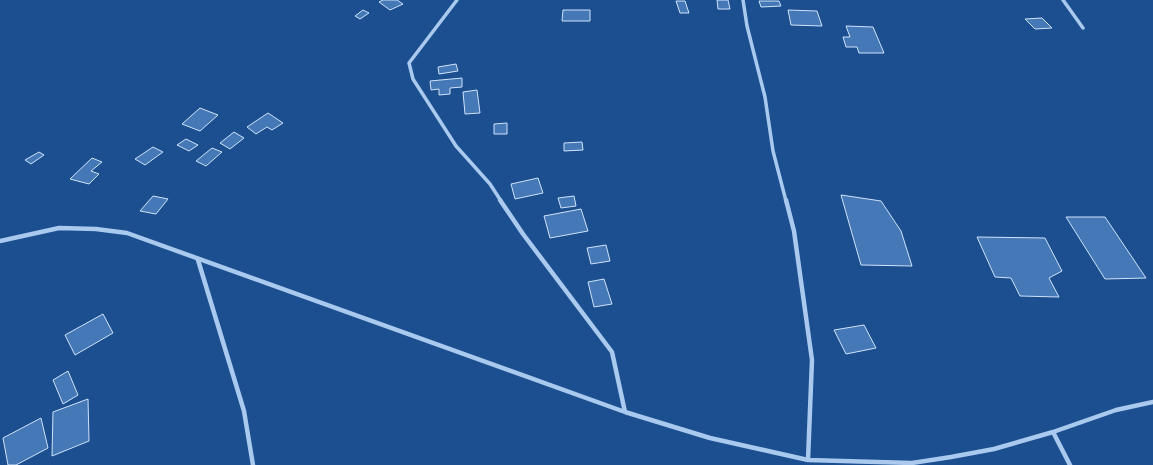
<svg xmlns="http://www.w3.org/2000/svg" width="1153" height="465" viewBox="0 0 1153 465" font-family="'Source Sans 3',sans-serif">
  <rect width="100%" height="100%" fill="#1b4f8f"/>
  <path fill="#4478b7" stroke="#cfe3fa" d="M383 0H397L403 4 390 10 379 2Z
    M717 0H728L730 9H718Z
    M676 1H685L689 13H680Z
    M759 1H779L781 6 761 7Z
    M363 10 369 13 360 19 355 16Z
    M563 10H590V21H562Z
    M788 10 817 11 822 26 791 25Z
    M1042 18 1052 28 1035 29 1025 19Z
    M846 26 873 27 884 53H859L857 47H846L843 37H850Z
    M456 64 458 71 439 74 438 67Z
    M462 78V87L450 88V94L439 95V89L431 90 430 81Z
    M477 90 480 113 465 114 463 92Z
    M200 108 218 115 200 131 182 124Z
    M268 113 283 123 272 130 267 127 256 134 247 127Z
    M507 123V134H494V124Z
    M234 132 244 138 230 149 220 143Z
    M186 139 198 145 189 151 177 145Z
    M582 142 583 150 564 151V143Z
    M153 147 163 152 145 165 135 159Z
    M212 148 222 152 206 166 196 161Z
    M39 152 44 155 31 164 25 160Z
    M92 158 102 162 91 171 99 174 89 184 70 179Z
    M538 178 543 193 515 199 511 184Z
    M841 195 881 201 901 231 912 266 861 265Z
    M153 196 168 199 156 214 140 211Z
    M574 196 576 206 561 208 558 198Z
    M581 209 588 231 550 238 544 216Z
    M1066 217H1105L1146 278 1105 279Z
    M977 237 1045 238 1062 271 1049 278 1059 297 1020 296 1011 278 995 277Z
    M606 245 610 261 591 264 587 248Z
    M604 279 612 304 594 307 588 282Z
    M103 314 113 333 75 355 65 335Z
    M864 325 876 348 846 354 834 330Z
    M68 371 78 395 63 404 53 380Z
    M88 399 89 441 52 456 53 412Z
    M41 418 48 448 16 465H8L3 438Z"/>
  <g fill="none" stroke-linecap="round" stroke-linejoin="round">
    <path stroke="#a9c9ee" stroke-width="3.5" d="M457 0 409 63 413 79 456 146 490 184 501 201
      M743 0 747 26 765 97 773 151 786 201
      M1063 0 1083 28"/>
    <path stroke="#a9c9ee" stroke-width="4.5" d="M500 200 523 234 612 352 625 412
      M786 200 794 231 812 360 808 460
      M0 241 59 228 96 229 127 233 625 412 710 438 808 460 912 463 951 457 994 449 1053 432 1116 410 1153 402
      M198 260 244 411 253 465
      M1053 432 1070 465"/>
  </g>
</svg>
